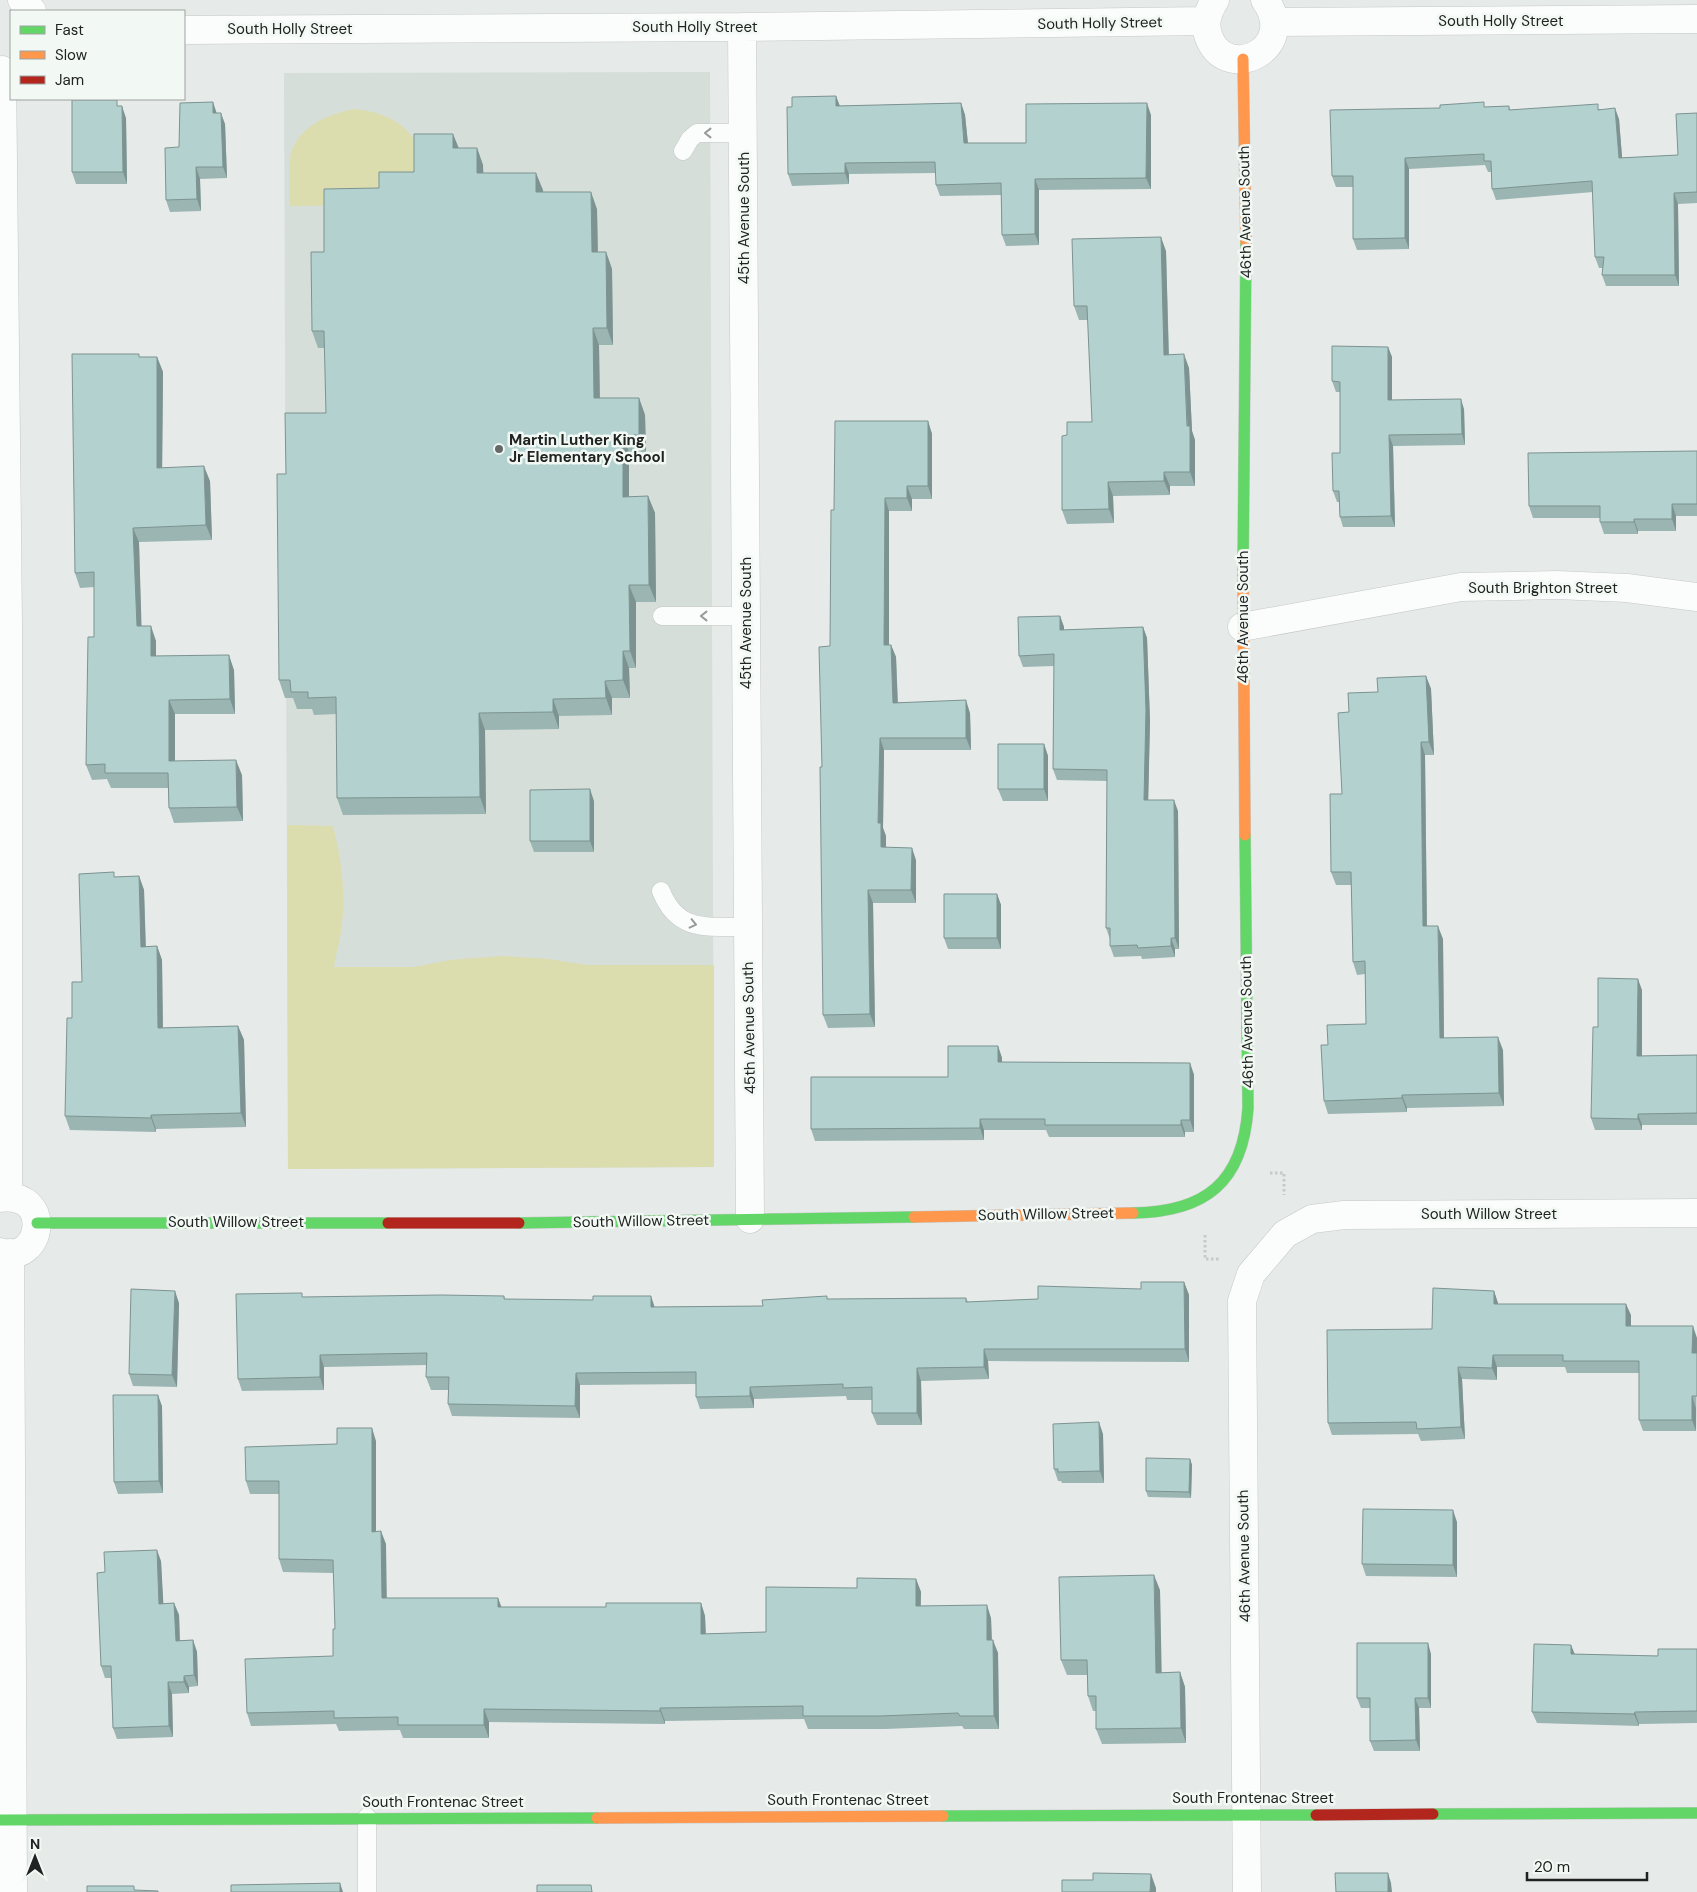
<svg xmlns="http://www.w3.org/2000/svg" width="1697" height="1892" viewBox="0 0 1697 1892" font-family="'DM Sans',sans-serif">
  <rect width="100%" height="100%" fill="#e6eae8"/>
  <path fill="#d5ded9" d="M710 72 714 1167 288 1169 284 73Z"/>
  <path fill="#dcddae" d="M355 109C382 112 409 122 419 150 423 161 420 178 420 189L386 205 290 206C290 191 288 174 290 159 294 128 329 113 355 109Z
    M287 825 333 826C342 862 347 900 340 937 339 947 335 957 334 967H414L450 960 502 956 549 959 587 965H714V1167L288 1169Z"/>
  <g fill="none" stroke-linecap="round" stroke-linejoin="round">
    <g stroke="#c5c8c7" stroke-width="19">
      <path id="lane" d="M683 151 690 139 697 133H743
        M662 616H746
        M661 891C678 934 709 926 748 927
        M367 1892V1817"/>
    </g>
    <g stroke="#c5c8c7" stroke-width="29">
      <path id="street" d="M22 0 32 11
        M1215 0C1207 13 1203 25 1210 40 1230 83 1299 47 1265 0
        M1275 22 1697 19
        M742 27 750 1219
        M184 30 742 27 1206 21
        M2 70 8 624V1197
        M1242 627 1461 587 1557 585 1627 588 1697 597
        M0 1198C54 1190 43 1266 0 1252
        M10 1253 13 1892
        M1247 1892 1242 1301 1251 1274 1285 1234 1312 1219 1344 1215 1697 1213"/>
    </g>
    <g stroke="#c5c8c7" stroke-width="12">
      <path id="fast" d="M1243 571 1246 243
        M1133 1213C1206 1212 1243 1182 1248 1108L1245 835
        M37 1223H388
        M519 1223 914 1217
        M1433 1814 1697 1813
        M943 1816 1316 1815
        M0 1820 597 1818"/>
    </g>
    <g stroke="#c5c8c7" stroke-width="12">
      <path id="slow" d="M1243 59 1246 243
        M1243 571 1245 835
        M914 1217 1133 1213
        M597 1818 943 1816"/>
    </g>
    <g stroke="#c5c8c7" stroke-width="12">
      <path id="jam" d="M388 1223H519
        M1316 1815 1433 1814"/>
    </g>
    <path stroke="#c8c9c8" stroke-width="3" stroke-dasharray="2.5 2.5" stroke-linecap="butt" d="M1270 1173H1284V1195
      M1205 1235V1259H1220"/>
    <use href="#lane" stroke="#fbfcfc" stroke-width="18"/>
    <use href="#street" stroke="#fbfcfc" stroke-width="28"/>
    <use href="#fast" stroke="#63d668" stroke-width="11"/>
    <use href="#slow" stroke="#ff974d" stroke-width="11"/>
    <use href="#jam" stroke="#b3261e" stroke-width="11"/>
  </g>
  <path fill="#9ab5b2" d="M836 96 840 106 961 103 965 115 968 143H1026L1151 115V189L1039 190V245L1006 246 1002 235 1001 195 940 196 936 185V173L849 174V184L792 186 788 174 792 107Z
    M1509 106 1510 110 1600 109 1619 119 1622 158 1678 155 1697 113V203L1678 204 1679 286H1606L1602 275 1603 268H1599L1595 257 1593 192 1496 200 1492 189 1491 172H1488L1485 165 1409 169V249L1357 250 1353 239V187H1336L1332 176 1485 107Z
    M217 113 225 124 227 178 200 179 201 211 170 212 166 200 179 147Z
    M126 118 127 184H76L72 172Z
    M458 148H477L483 165V173L543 190V192L597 209 598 252H606L612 269 613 345H599L600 398H639L645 415 646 452H629V497L648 496 655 513 656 602H636V668H629L630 698H612V715L559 716V729L485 730 486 814 343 815 337 798 336 714 314 715 312 709H297L293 698H285L279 680 286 474 326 413 325 348H318L312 331 379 188 414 172Z
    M1166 251 1169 354 1189 368 1192 431 1195 440V486H1170V495L1113 496 1114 523 1067 524 1062 510 1067 435 1092 422 1088 320H1079L1074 306Z
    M1388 347 1392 357V400L1464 409 1465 445 1393 446 1395 527H1343L1340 517 1339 502H1337L1333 491 1340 453V392H1336L1332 381Z
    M140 357H157L163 372 162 468 210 481 212 540 139 542 141 626 156 641V656L234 670 235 714H175V761L242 775 243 821 174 823 169 808 168 788H111L107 779 92 780 86 765 94 637V587L80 588 75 573Z
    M928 421 932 434V499H912V511H889V645H891L896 657 898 702 970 713 971 750H884L883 828 886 836V847L916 860V903H873L875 1027 828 1028 823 1015 822 767 830 646 834 510Z
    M1697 451V516H1676V531H1638V534H1604L1600 522V518H1533L1529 506Z
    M1060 616 1064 627V630L1143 627 1147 638 1150 721 1148 800 1178 811 1179 949H1175V957L1142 959 1141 956 1114 957 1110 946V939L1106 928 1107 781 1057 780 1053 769 1054 666 1023 667 1019 656Z
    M1426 676 1431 689 1434 755H1425L1427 926 1443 939 1444 1038 1503 1050 1504 1106 1407 1108V1112L1328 1114 1324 1101 1328 1045 1366 1024 1365 974 1357 975 1353 962 1352 885H1336L1331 872 1342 794 1349 712 1378 692Z
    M1044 744 1048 756V801H1003L998 789Z
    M594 801V852H534L530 841Z
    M139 876 144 890 146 947 157 946 162 960 163 1028 238 1026 244 1040 246 1127 156 1129V1132L70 1130 65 1116 72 1018 82 982 116 877Z
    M997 894 1001 905V949H948L944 938Z
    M1642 990V1056L1697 1055V1125H1642V1130H1595L1591 1118 1598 1027Z
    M998 1046 1002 1058V1062L1190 1063 1194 1075V1132H1185V1137H1049L1046 1130H984V1140L815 1141 811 1129 948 1077Z
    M1184 1282 1189 1295V1362L988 1361 989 1379 921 1381 922 1425H877L872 1413V1400H847L846 1396 754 1399V1408L700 1409 696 1397V1384L580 1385V1418L452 1416 448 1404V1390H431L426 1377 427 1365 324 1367V1390L242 1391 238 1379 303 1297 504 1296 505 1299 655 1307 763 1306 828 1299 966 1298 968 1302 1038 1299 1141 1289Z
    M1494 1291 1498 1304 1631 1315V1326L1697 1338 1696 1431H1643L1639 1420V1373H1567L1565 1367H1497V1380L1462 1379 1465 1439 1421 1441 1418 1434 1332 1435 1328 1423 1432 1329Z
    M179 1303 177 1387 133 1386 129 1374Z
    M162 1406 163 1493 118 1494 114 1482Z
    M1103 1434 1104 1483H1062L1061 1481H1058L1054 1469Z
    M376 1441V1532L386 1544V1598H498L501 1607H606L701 1603 705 1616 706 1634 766 1632 857 1588 916 1579 921 1592V1606L991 1618 992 1640 998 1653 999 1729H964L962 1726 885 1729H808L804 1719 665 1721V1724L489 1722V1738H403L400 1730 339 1731 336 1724 251 1726 247 1713 333 1656 335 1629 334 1573 283 1572 279 1559V1494H250L246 1481 337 1444Z
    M1190 1459 1192 1465 1191 1498 1148 1497 1146 1491Z
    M1457 1522V1577L1366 1576 1362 1564Z
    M161 1561 163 1604 174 1603 179 1615 180 1640H193L197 1652 198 1686 189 1687V1693L172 1694 173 1737 117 1739 113 1728 111 1678H105L101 1666 105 1572Z
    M1160 1590 1161 1673 1180 1672 1185 1687 1186 1743 1102 1744 1096 1729V1711H1093L1088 1696 1087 1675H1067L1061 1660Z
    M1697 1649V1723L1639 1724V1726L1537 1723 1532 1712 1575 1654 1658 1656Z
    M1431 1654V1708H1419L1420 1751H1374L1370 1741V1708H1361L1357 1698Z"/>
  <path fill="#7d9391" d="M836 96 840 107 836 106Z
    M213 102 217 114 213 113Z
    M961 103 965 115 969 154 964 143Z
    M1147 103 1151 115V189L1146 178Z
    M122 106 126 118 127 184 123 172Z
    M1615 108 1619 119 1623 169 1619 158Z
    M221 113 225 124 227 178 223 167Z
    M453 134 460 151 453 148Z
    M477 148 483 165 484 190 477 173Z
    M1405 158 1409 169V249L1405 238Z
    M845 163 849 174V184L845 173Z
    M196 167 200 179 201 211 197 199Z
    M536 173 543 190V209L536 192Z
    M1035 179 1039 190V245L1035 234Z
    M591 192 597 209 598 269 592 252Z
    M1674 193 1678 204 1679 286 1675 275Z
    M1161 237 1166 251 1169 369 1164 355Z
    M606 252 612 269 613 345 607 328Z
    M593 328 599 345 600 415 594 398Z
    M1388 347 1392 357V410L1388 400Z
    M1184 354 1189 368 1192 431 1195 440V486L1190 472Z
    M157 357 163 372 162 483 157 468Z
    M639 398 645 415 646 452 639 435Z
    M1461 399 1464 409 1465 445 1462 434Z
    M928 421 932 434V499L928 486Z
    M623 435 629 452V514L623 497Z
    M1389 435 1393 446 1395 527 1391 516Z
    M204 466 210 481 212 540 206 525Z
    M1164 472 1170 486V495L1164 481Z
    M1108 482 1113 496 1114 523 1109 509Z
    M907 486 912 499V511L907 498Z
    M648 496 655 513 656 602 649 585Z
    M885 498 889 511V658L884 645Z
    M1672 504 1676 516V531L1672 519Z
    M1634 519 1638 531V534L1634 522Z
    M133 528 139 542 142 641 137 626Z
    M629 585 636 602V668L630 651Z
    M1060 616 1064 627V641L1060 630Z
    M151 626 156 641V671L151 656Z
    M1143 627 1147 638 1150 721 1148 811 1144 800Z
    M891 645 896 657 898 715 893 703Z
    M623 651 629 668 630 698 623 680Z
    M229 655 234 670 235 714 230 699Z
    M1426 676 1431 689 1434 755 1429 742Z
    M605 681 612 698V715L606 698Z
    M553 699 559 716V729L553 712Z
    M169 700 175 714V776L169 761Z
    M966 700 970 713 971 750 966 738Z
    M479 713 485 730 486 814 480 797Z
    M880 738 884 750 883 828 886 836V860L881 847 878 823Z
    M1421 742 1425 755 1427 940 1423 926Z
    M1044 744 1048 756V801L1044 789Z
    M236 760 242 775 243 821 237 807Z
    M590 789 594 801V852L590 841Z
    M1174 800 1178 811 1179 949 1175 938Z
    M912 848 916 860V903L911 890Z
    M139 876 144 890 146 961 141 947Z
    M868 890 873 903 875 1027 870 1014Z
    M997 894 1001 905V949L997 938Z
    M1438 926 1443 939 1444 1051 1440 1038Z
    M1171 938 1175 949V957L1171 946Z
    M157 946 162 960 163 1042 158 1028Z
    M1638 979 1642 990V1067L1637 1056Z
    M238 1026 244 1040 246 1127 241 1113Z
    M1498 1037 1503 1050 1504 1106 1499 1093Z
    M998 1046 1002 1058V1073L998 1062Z
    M1190 1063 1194 1075V1132L1190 1120Z
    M1402 1095 1407 1108V1112L1402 1098Z
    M1638 1114 1642 1125V1130L1638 1119Z
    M151 1115 156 1129V1132L151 1118Z
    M980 1119 984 1130V1140L980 1128Z
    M1181 1120 1185 1132V1137L1181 1125Z
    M1184 1282 1189 1295V1362L1185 1349Z
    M175 1291 179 1303 177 1387 172 1375Z
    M1494 1291 1498 1303V1315L1494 1304Z
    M651 1296 655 1308 651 1307Z
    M1626 1304 1631 1315V1338L1626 1326Z
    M1693 1326 1697 1338V1364L1692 1353Z
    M984 1349 988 1361 989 1379 984 1367Z
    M320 1355 324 1367V1390L320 1377Z
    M1493 1355 1497 1367V1380L1492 1368Z
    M1458 1367 1462 1379 1465 1439 1461 1427Z
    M917 1368 921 1381 922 1425 917 1413Z
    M576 1373 580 1385V1418L575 1406Z
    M750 1387 754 1399V1408L750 1396Z
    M158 1395 162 1406 163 1493 159 1481Z
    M1692 1396 1696 1408V1431L1692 1420Z
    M1099 1422 1103 1434 1104 1483 1100 1471Z
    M372 1428 376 1441V1545L372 1532Z
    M1190 1459 1192 1465 1191 1498 1189 1492Z
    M1453 1510 1457 1522V1577L1453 1565Z
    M381 1531 386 1544 387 1611 382 1598Z
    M157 1550 161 1561 164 1615 159 1604Z
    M1154 1575 1160 1590 1162 1688 1156 1673Z
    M916 1579 921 1592 920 1619 916 1606Z
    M498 1598 503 1611 498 1607Z
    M174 1603 179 1615 180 1652 176 1641Z
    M701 1603 705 1616 706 1647 701 1634Z
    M987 1605 991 1618 992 1653 987 1640Z
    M193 1640 197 1652 198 1686 194 1675Z
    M993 1640 998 1653 999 1729 994 1716Z
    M1428 1643 1431 1654V1708L1428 1698Z
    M1571 1645 1576 1657 1571 1654Z
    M1180 1672 1185 1687 1186 1743 1181 1728Z
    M184 1676 189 1687V1693L184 1682Z
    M168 1682 172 1694 173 1737 169 1726Z
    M1415 1698 1419 1708 1420 1751 1416 1740Z
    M660 1708 665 1721V1724L660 1711Z
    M484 1709 489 1722V1738L484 1725Z
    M1635 1712 1639 1724V1726L1634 1714Z
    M1388 1873 1391 1883 1392 1892H1388Z
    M1151 1874 1156 1888V1892H1150Z
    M340 1883 343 1892H340Z"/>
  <path fill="#b3d2cf" stroke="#7d9391" d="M836 96V106L961 103 964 143H1026V104L1147 103 1146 178 1035 179V234L1002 235 1001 183 936 185 935 162 845 163V173L788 174 787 107H792V97Z
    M72 100H117V106H122L123 172H72Z
    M213 102V113H221L223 167H196L197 199 166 200 165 148 179 147 180 103Z
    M1484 102V107L1509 106V110L1598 104V110L1615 108 1619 158 1678 155 1676 114 1697 113V192L1674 193 1675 275H1602L1604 257H1595L1592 181 1492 189 1491 161H1484V154L1405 158V238L1353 239V176H1332L1330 110 1440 108V105Z
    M414 134H453V148H477V173H536V192H591L592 252H606L607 328H593L594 398H639V435H623V497L648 496 649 585H629L630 651H623V680L605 681 606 698 553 699V712L479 713 480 797 337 798 336 697 308 698V692H291L290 680H279L277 474H286L285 413H326L324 331H312L311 252H324V189L379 188V172H414Z
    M1161 237 1164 355 1184 354 1187 426H1190V472H1164V481L1108 482 1109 509 1062 510V436L1067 435V422H1092L1087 306H1074L1072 239Z
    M1332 346 1388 347V400L1461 399 1462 434 1389 435 1391 516 1340 517 1339 491H1333L1332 453H1340V382L1332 381Z
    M72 354H139V357H157V468L204 466 206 525 133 528 137 626H151V656L229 655 230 699 169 700V761L236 760 237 807 169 808 168 773H105V764L86 765 88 637H94V572L75 573Z
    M835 421H928V486H907V498H885L884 645H891L893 703 966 700V738H880L878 823H881V847L912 848 911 890H868L870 1014 823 1015 820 767H822L819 647 830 646 831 510H834Z
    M1697 451V504H1672V519H1634V522H1600V506H1529L1528 453Z
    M1060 616V630L1143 627 1146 710 1144 800H1174L1175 938H1171V946L1138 948 1137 945 1110 946V928H1106L1107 770 1053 769 1054 654 1019 656 1018 617Z
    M1426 676 1429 742H1421L1423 926H1438L1440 1038 1498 1037 1499 1093 1402 1095V1098L1324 1101 1321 1045H1328L1327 1025 1366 1024 1365 961 1353 962 1351 872H1331L1330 794H1342L1338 713 1349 712 1348 693 1378 692 1377 678Z
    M998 744H1044V789H998Z
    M590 789V841H530V790Z
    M114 872V877L139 876 141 947 157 946 158 1028 238 1026 241 1113 151 1115V1118L65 1116 67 1018H72V982H82L79 874Z
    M944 894H997V938H944Z
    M1598 978 1638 979 1637 1056 1697 1055V1113L1638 1114V1119L1591 1118 1593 1027H1598Z
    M948 1046H998V1062L1190 1063V1120H1181V1125H1045V1119H980V1128L811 1129V1077H948Z
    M1141 1282H1184L1185 1349H984V1367L917 1368V1413H872V1387L843 1388V1384L750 1387V1396L696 1397V1372L576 1373 575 1406 448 1404 449 1377H426L427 1353 320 1355V1377L238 1379 236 1294 302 1293V1297L441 1295 504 1296V1299L593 1300V1296H651V1307L763 1306 762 1300 827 1296V1299L966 1298V1302L1038 1299V1286L1141 1289Z
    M1433 1288 1494 1291V1304H1626V1326H1693L1692 1353H1697V1396H1692V1420H1639V1361H1563V1355H1493L1492 1368 1458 1367 1461 1427 1417 1429 1416 1422 1328 1423 1327 1330 1432 1329Z
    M131 1289 175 1291 172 1375 129 1374Z
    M113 1395H158L159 1481 114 1482Z
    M1099 1422 1100 1471 1058 1472V1469H1054L1053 1424Z
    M337 1428H372V1532L381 1531 382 1598H498V1607H606V1603H701V1634L766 1632V1587L857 1588V1578L916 1579V1606L987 1605V1640H993L994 1716H960L958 1713 880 1716H803V1706L660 1708V1711L484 1709V1725H398V1717L334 1718V1711L247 1713 245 1659 333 1656V1629H335L333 1560 279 1559V1481H246L245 1447 337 1444Z
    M1146 1458 1190 1459 1189 1492 1146 1491Z
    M1363 1509 1453 1510V1565L1362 1564Z
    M157 1550 159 1604 174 1603 176 1641 193 1640 194 1675 184 1676V1682H168L169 1726 113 1728 111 1666H101L97 1573 105 1572 104 1552Z
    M1154 1575 1156 1673 1180 1672 1181 1728 1096 1729V1696H1088L1087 1660H1061L1059 1577Z
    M1357 1643H1428V1698H1415L1416 1740 1370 1741V1698H1357Z
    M1534 1644 1571 1645V1654L1658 1656V1649H1697V1711L1635 1712 1634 1714 1532 1712Z
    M1093 1873 1151 1874 1150 1892H1062V1880H1093Z
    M1335 1873H1388V1892H1336Z
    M340 1883V1892H231V1885Z
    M537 1885H591L592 1892H537Z
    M87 1886H134V1890L158 1891V1892H87Z"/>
  <defs><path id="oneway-chevron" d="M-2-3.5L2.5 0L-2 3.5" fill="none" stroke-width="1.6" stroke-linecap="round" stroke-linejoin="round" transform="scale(1.25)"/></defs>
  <g stroke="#989a99">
    <use href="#oneway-chevron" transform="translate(708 133) rotate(180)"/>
    <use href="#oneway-chevron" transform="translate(704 616) rotate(180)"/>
    <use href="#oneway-chevron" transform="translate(693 924) rotate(13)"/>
  </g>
  <circle fill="#656967" stroke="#f2f8f4" stroke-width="2" cx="499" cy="449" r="5"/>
  <g text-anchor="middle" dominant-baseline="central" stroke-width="5" stroke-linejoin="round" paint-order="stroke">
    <g font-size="15" fill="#202321" stroke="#f2f8f4">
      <text x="1501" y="21">South Holly Street</text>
      <text transform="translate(1100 23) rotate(-1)">South Holly Street</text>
      <text x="695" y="27">South Holly Street</text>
      <text x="290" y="29">South Holly Street</text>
      <text transform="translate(1245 212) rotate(-91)">46th Avenue South</text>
      <text transform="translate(744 218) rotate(-90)">45th Avenue South</text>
      <text x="1543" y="588">South Brighton Street</text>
      <text transform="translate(1243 617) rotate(-90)">46th Avenue South</text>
      <text transform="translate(746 623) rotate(-90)">45th Avenue South</text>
      <text transform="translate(1247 1022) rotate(-91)">46th Avenue South</text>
      <text transform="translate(749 1028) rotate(-91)">45th Avenue South</text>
      <text transform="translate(1046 1214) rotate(-1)">South Willow Street</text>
      <text x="1489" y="1214">South Willow Street</text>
      <text transform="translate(641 1221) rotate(-1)">South Willow Street</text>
      <text x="236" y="1222">South Willow Street</text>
      <text transform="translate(1244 1556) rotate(-91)">46th Avenue South</text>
      <text x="1253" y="1798">South Frontenac Street</text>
      <text x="848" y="1800">South Frontenac Street</text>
      <text x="443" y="1802">South Frontenac Street</text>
    </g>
    <g font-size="15" font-weight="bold" fill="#202321" stroke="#f2f8f4" text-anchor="start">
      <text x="509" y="440">Martin Luther King<tspan x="509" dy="17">Jr Elementary School</tspan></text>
    </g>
  </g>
  <rect x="10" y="10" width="175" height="90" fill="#f2f8f4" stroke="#9ea3a0"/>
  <rect x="20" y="26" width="25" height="8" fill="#63d668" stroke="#9ea3a0"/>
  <text x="55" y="35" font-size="15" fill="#202321">Fast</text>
  <rect x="20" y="51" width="25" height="8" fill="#ff974d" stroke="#9ea3a0"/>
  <text x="55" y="60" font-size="15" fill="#202321">Slow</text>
  <rect x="20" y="76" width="25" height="8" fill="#b3261e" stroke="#9ea3a0"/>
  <text x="55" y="85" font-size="15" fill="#202321">Jam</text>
  <g transform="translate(35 1857)" stroke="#f2f8f4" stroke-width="4" paint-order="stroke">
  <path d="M0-4L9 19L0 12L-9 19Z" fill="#202321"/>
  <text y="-8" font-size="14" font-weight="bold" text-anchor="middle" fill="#202321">N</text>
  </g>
  <path d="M1527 1872v8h120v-8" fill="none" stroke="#202321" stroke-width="2.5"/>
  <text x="1534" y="1872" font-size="15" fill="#202321" stroke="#f2f8f4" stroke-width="4" paint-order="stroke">20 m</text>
</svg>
